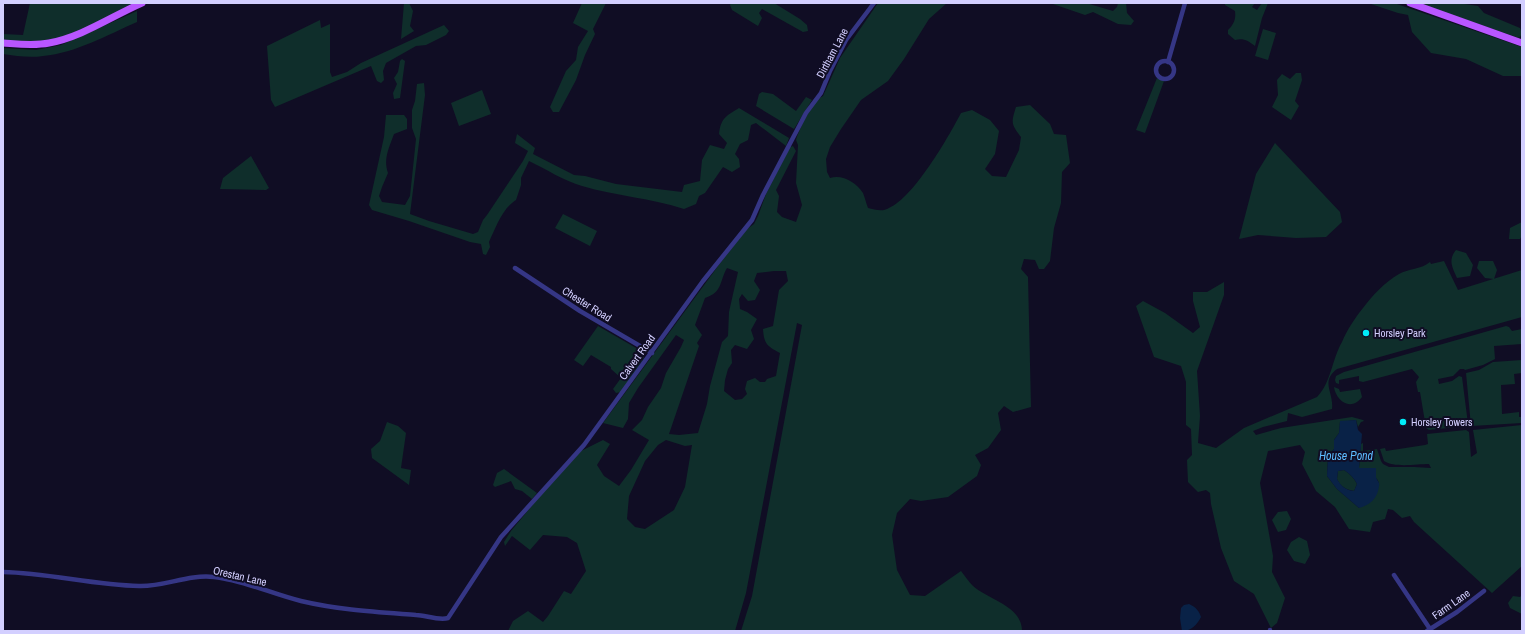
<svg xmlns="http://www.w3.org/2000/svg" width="1525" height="634" viewBox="0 0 1525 634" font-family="'Archivo Narrow',sans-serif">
  <rect width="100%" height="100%" fill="#100d24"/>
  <path fill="#0f2e2b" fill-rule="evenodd" d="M30 3H135C105 19 72 39 37 42 26 43 14 41 3 40V34L23 35Z
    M404 3H409L413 11 410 26 414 31 401 39Z
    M582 3H606L593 29 595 34 585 55 576 80 559 112H553L550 107 566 71 576 60 578 47 588 31 573 23Z
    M731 3H774L800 19 807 25 808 31 803 32 762 9 759 13 762 18 758 26 732 10 730 5Z
    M878 3H947L929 19 904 59 888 81 861 100 841 129 830 147 826 159 827 172 830 178C842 174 856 182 863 193 865 198 866 203 868 208 875 210 883 212 889 208 914 197 948 138 961 113L972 110 990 120 999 131 995 154 985 169 992 176 1006 177 1019 150 1021 137C1011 124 1011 123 1016 107L1030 105 1050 124 1054 134 1066 135 1070 163 1062 172 1061 203 1054 228 1050 261 1044 269H1039L1035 260 1024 259 1021 269 1028 277 1031 407 1013 412 1004 406 998 413 1001 430 988 448 975 455 981 465 977 476 948 497 921 501 910 499 897 513 892 535 897 570 910 595 925 596 961 571C965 576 969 582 973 586 989 600 1022 606 1022 631H741L752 596 802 325 797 323 746 593 735 631H508L513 621 528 611 543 622 548 616 564 591 571 594 586 571 577 543 567 537 543 535 530 550 512 536 505 546 504 542 511 531 540 496 581 451 603 440 610 444 597 465 604 476 619 486 631 470 649 440 632 430 642 420 648 407 661 388 666 373 681 347 684 340 676 335 638 388 629 403 628 419 623 428 603 423 721 262 747 229 754 224 758 216 766 194 790 147 793 146 796 151 776 190 779 196 777 212 782 217 796 222 802 205 796 183 798 145 796 140C800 128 812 101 823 96L840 58ZM727 268 738 272 729 312 728 336 722 342 710 386 707 404 698 433 679 435 669 434 699 346 697 343 702 335 695 325 705 298C723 292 719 282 727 268ZM774 271H786L788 281 779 290 773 326 763 329C764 344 767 346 780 353L776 376 767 379 765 382H760L755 378 747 381 745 389 747 394 742 399 735 400 724 391 725 380 728 369 732 363 731 350 735 345 747 349 754 339 751 330 757 319 747 312 740 309 739 299 742 294 748 301 755 300 760 290 754 281 757 273ZM666 440 685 446 692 445 685 487 674 510 645 529 635 527 627 519 629 496 645 461 658 445Z
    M1050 3H1086L1113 11 1117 7 1118 3H1126L1127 13 1134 21 1131 25 1118 24 1093 12 1085 15Z
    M1225 3H1255L1252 7 1257 10 1262 3H1268L1262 18 1255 46C1248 41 1244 38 1235 40L1228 34V30C1234 24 1236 19 1235 11L1225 5Z
    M1368 3H1394L1522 47V76H1503L1466 59 1431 53 1412 32 1408 15 1398 13Z
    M1417 3H1458L1478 6 1484 13 1520 28 1522 34 1519 38Z
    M137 11V22C107 35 76 53 43 56 30 58 16 56 3 54V48L36 50 61 45Z
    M320 20 321 28 330 24V72L332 77 347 72 361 63 444 25 449 31 446 35 426 45 416 46 386 63 383 71 384 80 381 83 377 81 371 66 275 107 271 100 267 46Z
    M1263 29 1276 33 1268 60 1255 56Z
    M402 59 405 61 400 98 394 99 393 93 397 84 394 78 398 72 400 61Z
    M1296 73H1301L1302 80 1295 101 1299 106 1291 120 1272 107 1278 95 1277 80 1282 74 1290 79Z
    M1157 78 1164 81 1145 133 1136 130Z
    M424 83 425 95 410 214 429 221 473 234 478 232 483 220 487 215 523 161 528 151 515 143 517 134 535 148 533 154 574 175 585 176 616 184 682 192 684 185 700 181 702 160 710 145 724 149 727 143 719 134C721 118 726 116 739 108L789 138 786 146 756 123 751 125 748 140 740 144 735 154 739 159 740 167 732 172 723 167 705 193 699 196 696 204 684 209C651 198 616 196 582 186 564 181 546 169 529 161L521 178V185L516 200C502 209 496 227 489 242L490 247 486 255 483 254 481 244 470 242 409 221 372 210 369 205 384 137 386 115H404L407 119V129L394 134C389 148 383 159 388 173L382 187 379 196 382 202 405 205 410 196 416 139 412 128V110L415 101 417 84Z
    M482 90 491 114 459 126 451 103Z
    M762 92 773 94 796 111 806 97 812 100 794 129 756 106 759 94Z
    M1275 143 1340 212 1342 222 1326 237 1296 238 1258 235 1239 239 1256 174Z
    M251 156 269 188 266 190 220 189 223 178Z
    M563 214 597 231 590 246 555 228Z
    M1522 222V236L1520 239H1509L1510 228Z
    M1456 250 1466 253 1473 265 1470 276 1457 278C1452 267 1448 260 1456 250Z
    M1444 261 1458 290 1522 270V317L1337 369C1320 382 1334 392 1332 409L1302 417 1288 413 1287 421 1263 427 1253 431 1256 435 1281 428 1352 417 1363 420 1364 421 1361 422 1358 427 1356 420 1340 422 1339 433 1334 440V449L1328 456 1327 476 1337 489 1359 508 1379 483 1377 479 1359 468 1361 444 1363 443V451L1377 449 1381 461 1383 464 1389 467H1414L1431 468 1429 464C1417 464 1394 468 1384 461L1380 449 1385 448 1386 451 1425 445 1428 444 1427 434 1466 430 1469 432 1471 457 1477 453 1473 430 1522 425V566L1492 593 1414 522 1410 516 1402 518 1393 510 1388 509 1385 519 1373 522 1370 532 1349 529 1335 507 1316 491 1302 464 1305 452 1300 445 1268 451 1260 483 1273 556 1272 572 1285 598 1277 623 1271 628 1254 594 1234 581 1221 548 1211 504 1210 493 1206 490 1198 492 1188 482 1187 460 1192 455 1191 429 1186 425V382L1181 366 1154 357 1136 306 1143 301 1165 313 1193 333 1200 327 1193 301V292H1207L1224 282V295L1197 371 1200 416 1198 443 1216 448 1244 428 1317 397C1331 383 1332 359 1342 342 1347 330 1355 318 1363 308 1372 296 1385 282 1399 274 1408 269 1422 269 1430 262L1431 264Z
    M1479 261H1493L1497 270 1494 279 1485 278 1477 268Z
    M598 326 643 352 644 358 621 392 616 393 613 389 621 378 611 369V367L591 355 583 366 574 360Z
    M1506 326 1509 327 1512 331 1522 329V344L1494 346 1495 359 1483 365 1465 370 1464 369H1460L1453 376 1438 379 1439 384 1452 381 1459 376 1462 377 1468 424 1466 426 1429 430 1426 428 1420 392H1418L1416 382 1419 377 1412 369 1363 382 1359 381V376L1339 380V384L1336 383 1335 380 1336 376 1344 372Z
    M1522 360V373L1514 374 1515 384 1501 385 1502 414 1519 412V417H1522V423L1471 426 1466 373 1479 370 1493 362Z
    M1334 387 1339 389 1340 392 1360 389 1362 397C1351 412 1336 401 1334 387Z
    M387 422 398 426 406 433 401 468 411 470 409 485 372 458 371 449 380 441Z
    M504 469 537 493 532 499 522 491 515 489 511 481 495 487 493 485 497 473Z
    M1344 470C1350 474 1354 478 1357 484L1354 491C1345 489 1341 487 1337 479L1338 471Z
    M1287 511 1291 519 1286 530 1278 532 1272 520 1278 512Z
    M1299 537 1307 541 1310 555 1305 564 1294 561 1287 550 1291 542Z
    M1522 595V614L1510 608 1508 603 1513 596 1520 597Z"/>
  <path fill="#092247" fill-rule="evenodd" d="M1356 420 1358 430 1362 434 1359 468H1376C1376 471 1376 474 1376 477 1377 481 1380 482 1379 486 1378 498 1370 505 1359 508L1337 489 1327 476 1328 456 1334 449V440L1339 433 1340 421ZM1344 470C1350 474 1354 478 1357 484L1354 491C1345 490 1341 486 1337 479L1338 471Z
    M1189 604C1196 607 1199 611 1201 617 1197 625 1191 631 1182 631L1180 618 1181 608 1184 605Z"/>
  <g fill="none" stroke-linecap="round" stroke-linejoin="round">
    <path stroke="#353685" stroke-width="4.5" d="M1156 70a9 9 0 1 1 18 0a9 9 0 1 1-18 0Z
      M1168 62 1185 3
      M515 268 580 311 652 353
      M3 572C49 573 93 585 139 586 164 587 188 574 214 577 243 580 272 594 301 601 339 610 377 612 416 615 425 615 439 621 448 618L501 537 584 445 703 281 752 220 763 195 806 113 821 93 830 71 846 40 874 3
      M1394 575 1430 629
      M1270 630V631
      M1427 631 1457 612 1484 591"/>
    <path stroke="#b856ff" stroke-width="7" d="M1410 3 1522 43
      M3 43C18 44 34 46 49 43 82 37 112 16 142 3"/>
  </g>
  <g fill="#00edfa" stroke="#100d24" stroke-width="1.5">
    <circle cx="1366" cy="333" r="4"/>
    <circle cx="1403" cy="422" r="4"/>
  </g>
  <g text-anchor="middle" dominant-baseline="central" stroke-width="4" stroke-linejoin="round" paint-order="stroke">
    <g font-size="11" fill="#d3cfff" stroke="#100d24">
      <text transform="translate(832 53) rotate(-62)">Dirtham Lane</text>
      <text transform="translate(587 304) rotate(32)">Chester Road</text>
      <text transform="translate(637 357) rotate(-54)">Calvert Road</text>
      <text transform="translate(240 576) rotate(13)">Orestan Lane</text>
      <text transform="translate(1451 604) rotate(-35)">Farm Lane</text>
    </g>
    <g font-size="11" fill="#d3cfff" stroke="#100d24" text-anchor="start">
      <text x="1374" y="333">Horsley Park</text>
      <text x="1411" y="422">Horsley Towers</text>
    </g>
    <g font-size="12" font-style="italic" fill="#5dbcff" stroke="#100d24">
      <text x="1346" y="456">House Pond</text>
    </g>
  </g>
  <rect width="1525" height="634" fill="none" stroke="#d3cfff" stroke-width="8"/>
</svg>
